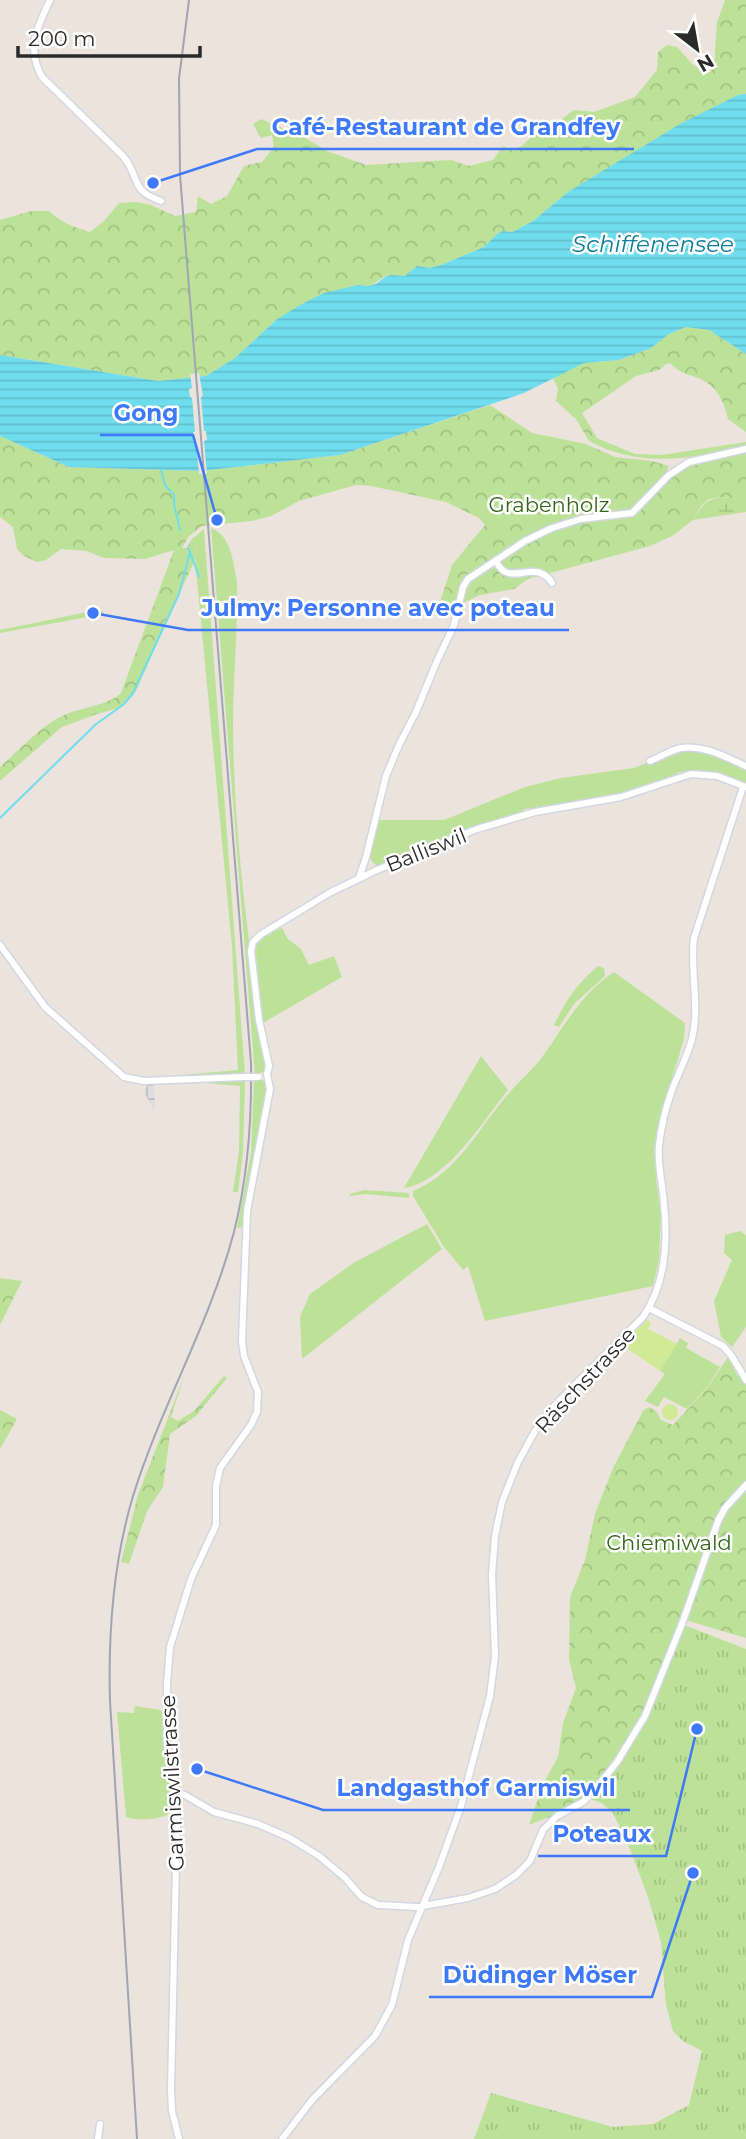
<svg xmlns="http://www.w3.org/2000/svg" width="746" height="2139" viewBox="0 0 746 2139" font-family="Montserrat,sans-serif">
  <defs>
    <pattern id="industrial-grid" width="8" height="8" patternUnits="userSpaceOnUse" patternTransform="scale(1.75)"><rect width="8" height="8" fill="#dedde5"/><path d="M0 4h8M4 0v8" fill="none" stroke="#bfbec5"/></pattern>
    <pattern id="forest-crowns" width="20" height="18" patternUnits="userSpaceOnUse" patternTransform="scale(1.75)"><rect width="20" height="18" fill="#bce299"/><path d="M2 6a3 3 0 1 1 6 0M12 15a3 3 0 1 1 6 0" fill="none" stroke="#a2c284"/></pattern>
    <pattern id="wetland-marsh" width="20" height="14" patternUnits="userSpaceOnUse" patternTransform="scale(1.75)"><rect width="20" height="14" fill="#bce299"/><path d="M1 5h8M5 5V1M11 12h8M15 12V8" fill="none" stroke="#a2c284"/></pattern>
    <pattern id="park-tufts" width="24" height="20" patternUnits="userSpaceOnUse" patternTransform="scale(1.75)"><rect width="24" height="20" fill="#bce299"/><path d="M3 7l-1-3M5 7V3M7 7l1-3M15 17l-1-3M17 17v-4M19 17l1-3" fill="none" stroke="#a2c284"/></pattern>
    <pattern id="water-rules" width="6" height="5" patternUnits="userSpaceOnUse" patternTransform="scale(1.75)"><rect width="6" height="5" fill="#70ddee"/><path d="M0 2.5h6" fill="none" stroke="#61becc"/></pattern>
  </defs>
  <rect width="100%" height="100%" fill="#ece3dc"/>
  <path fill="url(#industrial-grid)" d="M153 1083 155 1102 154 1112 144 1091 148 1084Z"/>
  <path fill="#bce299" d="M597 438 635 454 662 455 746 442V447C692 458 640 469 589 441Z
    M721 497 746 500V512L693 520C702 506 704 500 721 497Z
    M211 528C231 535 233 562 237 581 238 630 233 680 233 729 234 842 250 955 267 1067L263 1072 255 1075Z
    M204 529 245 1075 137 1079 238 1070 232 946 195 559 197 554 196 542 191 540Z
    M92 611H103L104 614 0 633V630Z
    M680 750 710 752 746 767V783L717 773 685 771 677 773 660 782 619 796 525 809 517 815 380 866 376 865 372 862 369 854 377 822 380 820H444L525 787 561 778 634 768Z
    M282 928 288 939 301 949 309 965 334 956 342 977 263 1023 255 946 263 936Z
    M598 966 604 968 605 976 574 1004 559 1027 554 1025C567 999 576 985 598 966Z
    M614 972 685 1023 684 1039 656 1133V1179L661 1215 659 1260 653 1286 485 1321 468 1266 463 1270 444 1247 413 1196V1191C459 1172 478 1128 509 1093 521 1079 535 1068 545 1053 566 1023 583 992 614 972Z
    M481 1056 508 1090C483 1121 446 1182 404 1188Z
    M254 1078 263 1080 268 1086 244 1227 237 1228 251 1153Z
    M245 1080 243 1153 238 1192H233L239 1151 240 1086 206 1083 153 1085V1083Z
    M364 1190 409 1193V1198L366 1194 350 1196V1194Z
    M427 1224 442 1249 302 1359 300 1317 310 1294 355 1262Z
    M740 1231 746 1235V1327L732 1347 721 1337 714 1301 732 1260 724 1253 725 1235Z
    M680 1338 688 1343 686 1348 720 1367 708 1386 687 1409 664 1397 658 1407 645 1401 665 1374 660 1371Z
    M135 1706 160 1710 165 1714C165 1727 163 1742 165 1755 168 1774 178 1794 172 1812 162 1820 138 1821 126 1817L117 1712 134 1713Z"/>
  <path fill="url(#forest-crowns)" d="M725 0H746V94L738 95 568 192 533 221 512 232 503 231 497 234 484 247 441 265 430 268 417 266 405 276C399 276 392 274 386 276 372 282 377 288 358 285L276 320 235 358 206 376 158 381 0 355V220L31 211H49C62 223 73 227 90 232L104 221 119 203 136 202 151 205 175 216 196 212 198 196 211 204 227 196 244 166 262 162 274 147 272 135 261 138 253 124 261 119 302 136 327 151 366 165 451 160 469 166 493 160 503 146 513 151 523 145 539 129 550 128 574 110 594 112 635 97 657 70 658 52 667 45 677 47 693 65 707 73 714 68 717 22Z
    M686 327 709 330 746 354V432L728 419C724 402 717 386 700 379 688 374 679 373 670 363L665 365 659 370 636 376 582 413 597 438 589 441 576 419 556 401 558 388 553 378 584 363 619 360 651 348 669 334Z
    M490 405 532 433 586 444 615 457 652 461 669 466 666 473 670 477C695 460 717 457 746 452V500L722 497 709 499 701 506 693 520 672 536 650 546 528 579 514 589 480 595 463 603V595L453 617 442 611 439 605 452 565 485 525 479 518 446 502 371 486 356 485 299 501 271 516 252 521 202 526 188 537 182 548H187L191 540 196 542 197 555 135 693 122 707 97 714 62 727 0 781V767C19 750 38 729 60 717 79 707 106 707 121 693L174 550 145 559 104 558 86 551 61 549 46 560 37 562 24 556 17 549 13 527 0 517V436L69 467 202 471 340 455Z
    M0 1278 22 1281 0 1325Z
    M728 1357 737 1375 746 1381V1638L682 1619 651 1701 614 1761 591 1791 577 1806 529 1825 543 1784 558 1757 563 1723 576 1688 569 1659 570 1597 585 1560 595 1514 613 1468 643 1411 649 1407 656 1411 661 1420 673 1425 708 1387Z
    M185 1374 171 1417 178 1421 194 1411 224 1376 227 1378 196 1416 170 1434 163 1487 147 1511 129 1564 121 1562 138 1495Z
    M0 1410 17 1419 0 1449Z"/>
  <path fill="url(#wetland-marsh)" d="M722 500 746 503V510L706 516 703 514C705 503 711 502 722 500Z"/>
  <path fill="url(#park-tufts)" d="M684 1625 746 1649V2139H474L491 2093 613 2127 653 2124 689 2105 702 2051 683 2041 673 2031 666 2005 661 1942 648 1897 630 1849 613 1813 602 1803 590 1799 626 1751 656 1701Z"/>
  <path fill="#d1ea95" d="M647 1320 651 1322 648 1329 677 1344 660 1371 621 1344Z
    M662 1412a8 8 0 1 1 16 0a8 8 0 1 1-16 0Z"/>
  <path fill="url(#water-rules)" d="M746 94V354L709 330 686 327 669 334 651 348 619 360 584 363 524 393 340 455 201 471 69 467 0 436V355L158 381 206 376 235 358 276 320 300 305 324 293 358 285 368 286 376 284 385 277 391 275 405 276 417 266 430 268 441 265 484 247 497 234 503 231 512 232 533 221 568 192 680 124 738 95Z"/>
  <path fill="#ece3dc" d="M199 373 203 396 201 397 204 431H206L207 440 204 441 207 474H199L196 441H193V432H195L192 398 190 397 189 389 192 388 190 374Z"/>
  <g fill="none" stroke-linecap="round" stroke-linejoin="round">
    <path stroke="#70ddee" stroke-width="2" d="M161 470 165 485 174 495V504L180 530
      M190 552 199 577
      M0 818 95 725 124 704 133 693 179 594 190 552 188 548"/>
    <g stroke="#d2d7e3" stroke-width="9">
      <path id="minor" d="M50 0C37 28 26 48 42 77L123 156C141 178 129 190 161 201
        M496 561C509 590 535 556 552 583
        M650 761C660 757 671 750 681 748 706 745 725 757 746 766
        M359 878 366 857 386 776 399 745 416 712 437 661 454 625 463 587 468 579 525 541 552 528 581 519 632 513 669 475 689 462 746 449
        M0 945 45 1007 124 1077 144 1081 244 1077
        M649 1308 723 1346 731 1355 746 1380
        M177 1794 185 1795 214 1812 258 1824 290 1838 319 1856 344 1877 362 1897 378 1905 417 1907 468 1898 495 1889 516 1875 530 1861 543 1830 557 1816 583 1802 593 1792 617 1762 645 1716 683 1621 718 1521 725 1508 746 1485
        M98 2139 100 2124
        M179 2139 172 2111 171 2090 177 1817V1794L167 1745V1683L170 1647 191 1579 216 1525V1486L220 1468 251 1425 257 1412 258 1392 244 1356 242 1341 247 1211 270 1089 267 1074 269 1066 259 1020 251 951 253 942 260 935 331 892 377 870 477 829 535 812 621 797 691 774 717 776 746 787
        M282 2139 312 2100 375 2036 392 2005 408 1940 439 1867 461 1806 490 1696 495 1656 492 1574 495 1536 502 1502 518 1462 535 1431 555 1405 643 1317C665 1285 668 1242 664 1204 663 1185 657 1165 659 1145 661 1128 665 1110 671 1093 677 1075 687 1058 692 1039 700 1006 690 971 694 938L743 787"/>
    </g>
    <use href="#minor" stroke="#fff" stroke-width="6"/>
    <path stroke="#9fa5b5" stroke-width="2" d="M137 2139 110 1701C108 1631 113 1563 133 1496 161 1406 210 1323 234 1232 248 1176 252 1121 251 1063L180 175 179 79 189 0"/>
    <g stroke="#d2d7e3" stroke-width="9" stroke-linecap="butt">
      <path id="minor-bridge" d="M244 1077H258"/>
    </g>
    <use href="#minor-bridge" stroke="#fff" stroke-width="6"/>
  </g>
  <g text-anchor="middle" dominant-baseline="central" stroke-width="5" stroke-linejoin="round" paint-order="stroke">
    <g font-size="21" fill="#35671b" stroke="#fff">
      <text x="549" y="504">Grabenholz</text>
      <text x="669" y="1542">Chiemiwald</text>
    </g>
    <g font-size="21" fill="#2a2a2a" stroke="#fff">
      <text transform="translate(426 850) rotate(-22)">Balliswil</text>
      <text transform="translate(585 1380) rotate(-47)">Räschstrasse</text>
      <text transform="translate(172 1783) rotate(-93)">Garmiswilstrasse</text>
    </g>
    <g font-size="23" font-style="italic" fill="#0e7d9a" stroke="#fff">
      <text x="653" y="244">Schiffenensee</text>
    </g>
  </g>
  <path fill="none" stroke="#3d79f8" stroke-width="2.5" d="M153 183L257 149H634M217 520L193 435H100M93 613L188 630H569M197 1769L323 1810H630M697 1729L666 1856H538M693 1873L652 1997H429"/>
  <g fill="#3d79f8" stroke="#fff" stroke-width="2.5">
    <circle cx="153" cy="183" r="7"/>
    <circle cx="217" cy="520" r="7"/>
    <circle cx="93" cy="613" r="7"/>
    <circle cx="197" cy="1769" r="7"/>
    <circle cx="697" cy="1729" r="7"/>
    <circle cx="693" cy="1873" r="7"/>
  </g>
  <g font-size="23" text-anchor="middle" font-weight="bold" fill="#3d79f8" stroke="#fff" stroke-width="5" stroke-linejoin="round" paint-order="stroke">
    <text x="446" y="135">Café-Restaurant de Grandfey</text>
    <text x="146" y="421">Gong</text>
    <text x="378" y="616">Julmy: Personne avec poteau</text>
    <text x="476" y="1796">Landgasthof Garmiswil</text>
    <text x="602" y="1842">Poteaux</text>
    <text x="540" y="1983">Düdinger Möser</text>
  </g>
  <g transform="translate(697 49) rotate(149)" stroke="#ffffff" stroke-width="5" paint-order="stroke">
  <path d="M0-5L12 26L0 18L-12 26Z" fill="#2a2a2a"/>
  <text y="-10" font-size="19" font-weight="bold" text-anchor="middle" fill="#2a2a2a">N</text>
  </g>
  <path d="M18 46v10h182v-10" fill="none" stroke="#2a2a2a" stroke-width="3.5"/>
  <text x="28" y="46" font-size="21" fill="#2a2a2a" stroke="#ffffff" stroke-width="5" paint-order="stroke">200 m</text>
</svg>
